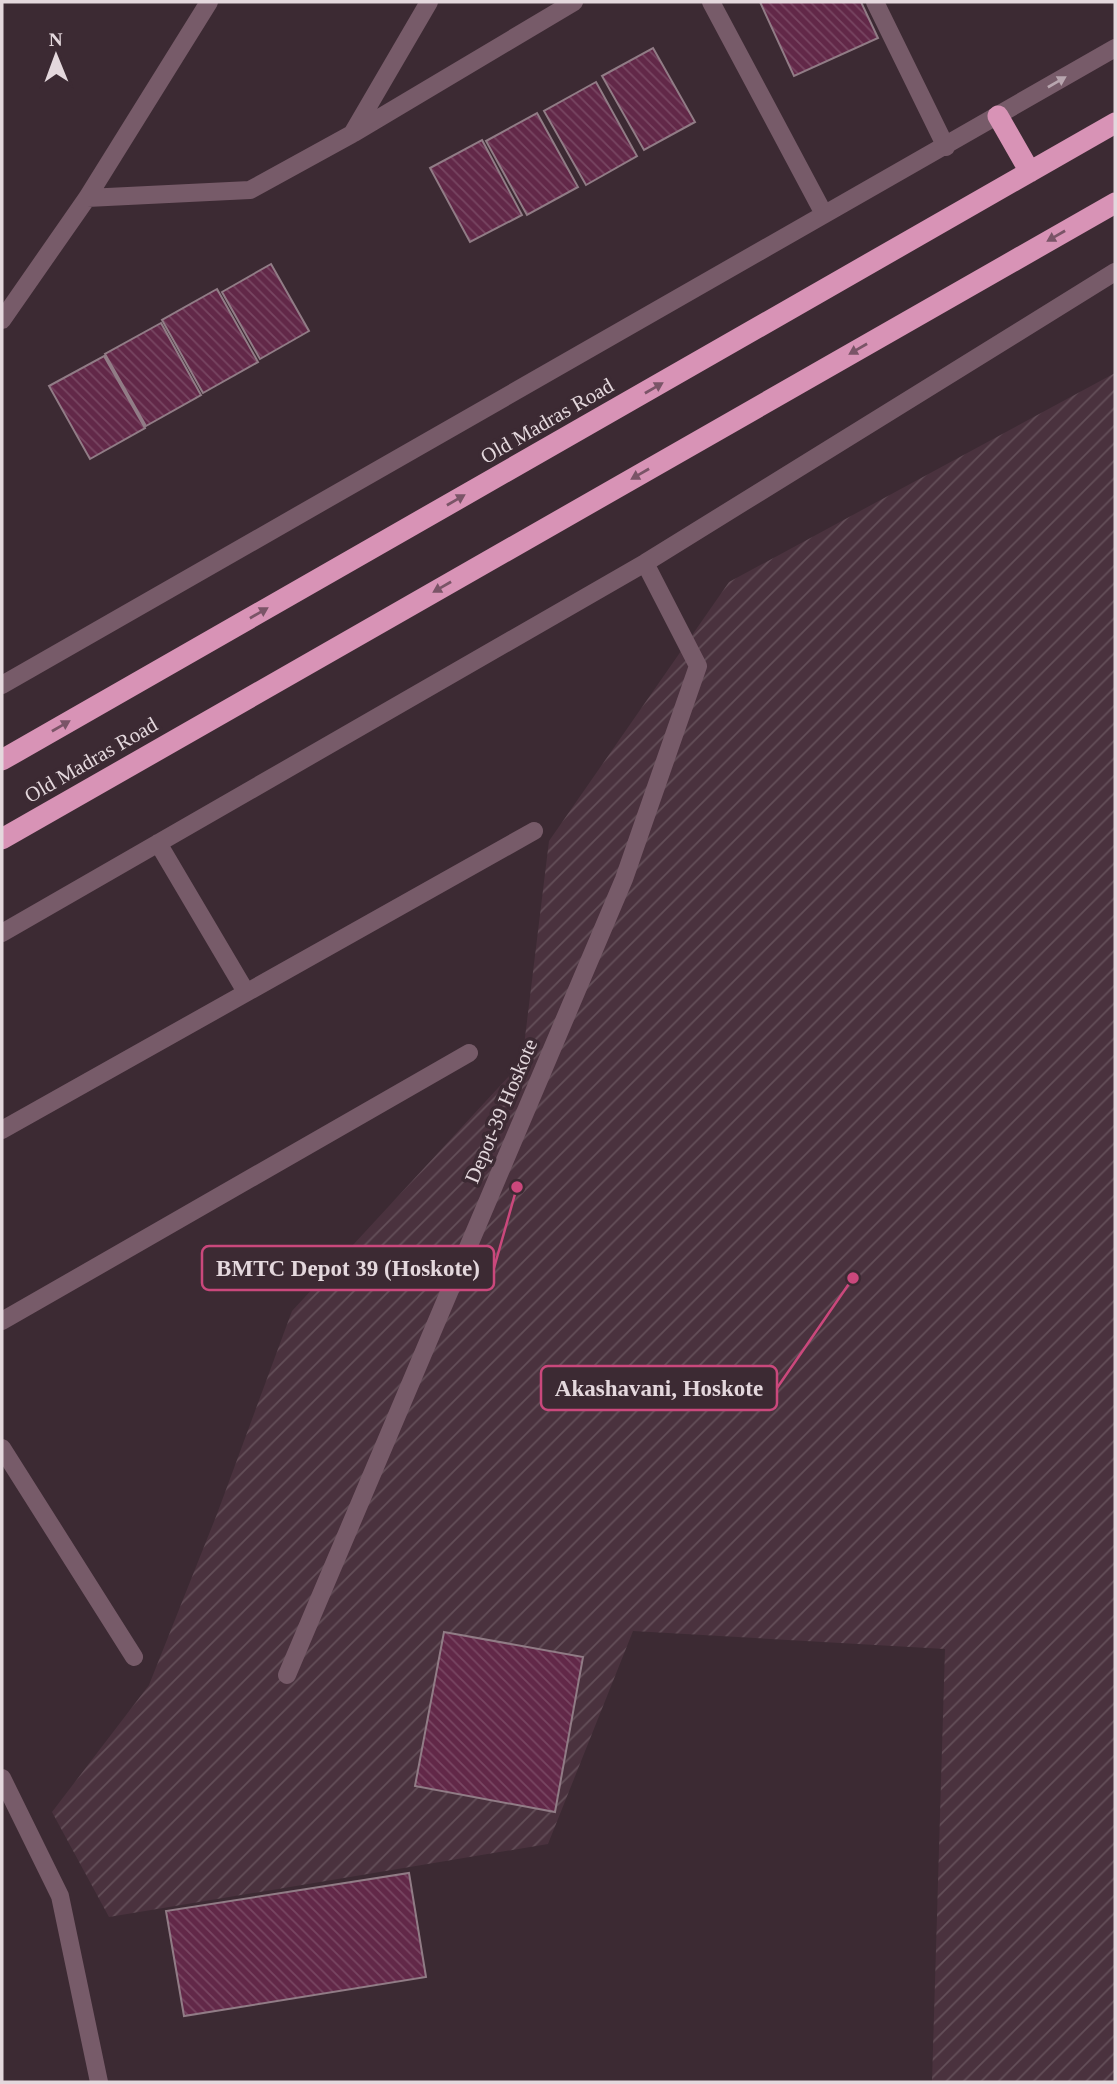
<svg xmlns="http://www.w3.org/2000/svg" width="1117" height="2084" viewBox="0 0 1117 2084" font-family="'Times New Roman',serif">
  <defs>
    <pattern id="industrial-furrows" width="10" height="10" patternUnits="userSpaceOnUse" patternTransform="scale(1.75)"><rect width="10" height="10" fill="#4a323e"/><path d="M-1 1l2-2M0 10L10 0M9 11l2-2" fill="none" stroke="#644f59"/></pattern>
    <pattern id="building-back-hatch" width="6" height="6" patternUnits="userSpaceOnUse" patternTransform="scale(1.75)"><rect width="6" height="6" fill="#622848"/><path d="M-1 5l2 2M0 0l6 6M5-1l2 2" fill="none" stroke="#784662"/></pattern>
  </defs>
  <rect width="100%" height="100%" fill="#3c2a33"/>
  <path fill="url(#industrial-furrows)" d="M1115 373V2082H932L945 1649 633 1631 548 1844 109 1917 52 1812 149 1685 217 1514 292 1311 522 1062 549 841 729 582Z"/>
  <path fill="url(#building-back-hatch)" stroke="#917c86" stroke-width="2" d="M760 2H861L878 38 794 76Z
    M653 48 695 122 644 150 602 76Z
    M596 82 637 156 586 185 544 111Z
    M537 113 578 187 527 215 486 141Z
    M482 140 522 215 470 242 430 168Z
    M271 264 309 331 260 359 222 292Z
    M217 289 258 362 203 393 162 320Z
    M161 323 201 395 146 426 105 354Z
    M104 356 145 428 90 459 49 386Z
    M444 1632 583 1657 555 1812 415 1786Z
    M409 1873 426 1977 184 2016 166 1911Z"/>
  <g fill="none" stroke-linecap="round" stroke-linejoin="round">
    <path stroke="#775b69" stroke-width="18" d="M711 2 824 214
      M875 2 946 147
      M354 133 574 2
      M87 198 250 190 352 134 429 2
      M2 320 87 198 209 2
      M2 685 1115 48
      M158 843 246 992
      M2 933 645 563 1115 272
      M2 1130 534 831
      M2 1321 469 1053
      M2 1448 134 1657
      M287 1675 624 879 698 666 645 563
      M2 1778 60 1896 99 2082"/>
    <path stroke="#d893b6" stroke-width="21" d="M998 116 1030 172
      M2 760 1115 123
      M2 839 1115 203"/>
  </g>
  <defs><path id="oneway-solid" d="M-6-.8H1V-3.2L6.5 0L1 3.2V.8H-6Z" transform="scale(1.75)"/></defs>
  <use fill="#b8a6af" href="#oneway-solid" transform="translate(1057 82) rotate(-30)"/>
  <g fill="#7a5467">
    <use href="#oneway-solid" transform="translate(1056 236) rotate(150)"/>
    <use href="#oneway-solid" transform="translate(858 349) rotate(150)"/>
    <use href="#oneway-solid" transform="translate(654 388) rotate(-30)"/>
    <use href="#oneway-solid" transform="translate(640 474) rotate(150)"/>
    <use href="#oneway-solid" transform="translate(456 500) rotate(-30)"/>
    <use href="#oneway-solid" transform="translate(442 587) rotate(150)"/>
    <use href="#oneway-solid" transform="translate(259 613) rotate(-30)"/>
    <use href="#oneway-solid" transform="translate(61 726) rotate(-30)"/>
  </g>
  <g text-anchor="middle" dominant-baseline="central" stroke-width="7" stroke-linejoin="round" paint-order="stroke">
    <g font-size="21" fill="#e4d8dd" stroke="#3c2a33">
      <text transform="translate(547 421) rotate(-30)">Old Madras Road</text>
      <text transform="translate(91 760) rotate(-30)">Old Madras Road</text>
      <text transform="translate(501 1111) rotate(-67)">Depot-39 Hoskote</text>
    </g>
  </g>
  <path fill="none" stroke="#ca487c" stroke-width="2.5" d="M517 1187L494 1268M853 1278L777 1388"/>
  <g fill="#ca487c" stroke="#3c2a33" stroke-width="2.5">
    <circle cx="517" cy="1187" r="7"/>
    <circle cx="853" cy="1278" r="7"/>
  </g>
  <g fill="#3c2a33" stroke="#ca487c" stroke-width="2.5">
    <rect x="202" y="1246" width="292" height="44" rx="7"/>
    <rect x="541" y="1366" width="236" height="44" rx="7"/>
  </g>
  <g font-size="23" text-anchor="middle" font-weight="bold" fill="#e4d8dd">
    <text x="348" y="1276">BMTC Depot 39 (Hoskote)</text>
    <text x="659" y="1396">Akashavani, Hoskote</text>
  </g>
  <rect width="1117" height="2084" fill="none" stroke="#e4d8dd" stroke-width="7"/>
  <g transform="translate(56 56) rotate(359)" stroke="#3c2a33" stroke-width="5" paint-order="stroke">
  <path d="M0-5L12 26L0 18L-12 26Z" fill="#e4d8dd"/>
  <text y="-10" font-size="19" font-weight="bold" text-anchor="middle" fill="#e4d8dd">N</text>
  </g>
</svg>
